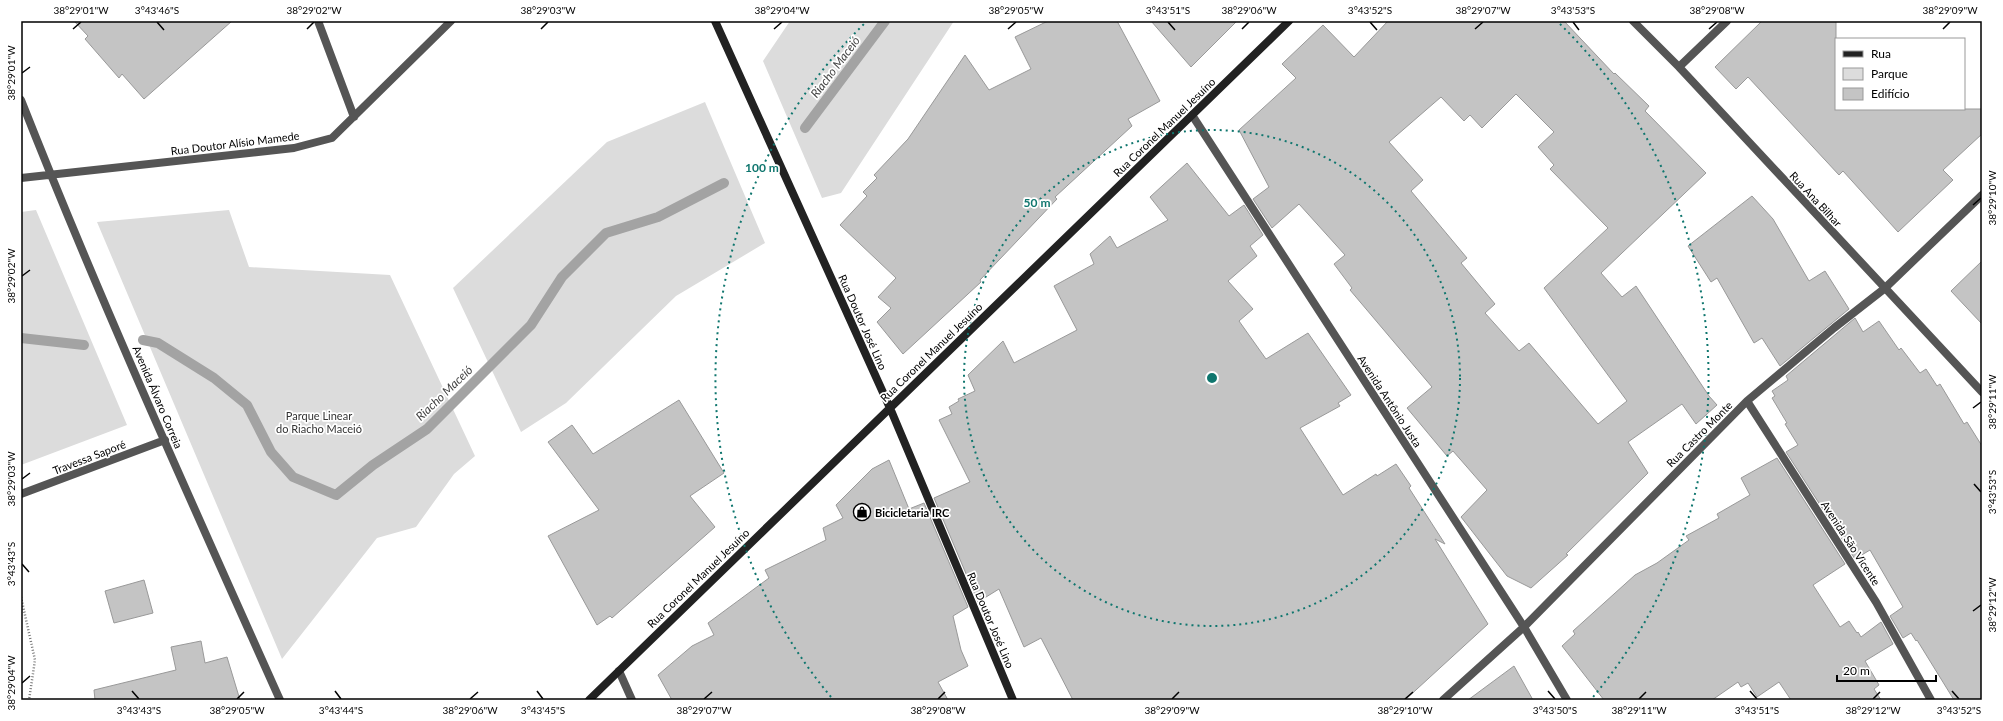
<svg xmlns="http://www.w3.org/2000/svg" width="2003" height="721" viewBox="0 0 2003 721" font-family="Lato,sans-serif">
  <rect width="100%" height="100%" fill="#fff"/>
  <path fill="#dcdcdc" d="M790 21H954L841 193 822 198 763 61Z
    M705 102 765 243 676 296 566 403 521 432 453 288 607 142Z
    M36 210 127 425 21 465V212Z
    M229 210 249 267 390 275 475 456 454 474 416 527 377 538 282 659 97 222Z"/>
  <g fill="none" stroke-linecap="round" stroke-linejoin="round">
    <path stroke="#a3a3a3" stroke-width="10" d="M805 128 885 21
      M21 338 84 345
      M143 340 158 343 214 378 247 405 271 452 293 477 336 495 373 465 427 429 531 325 562 277 606 233 658 217 724 183"/>
  </g>
  <path fill="#c4c4c4" stroke="#999" fill-rule="evenodd" d="M74 21H232L144 99 122 74 119 78 85 39 88 36Z
    M1048 21H1117L1160 101 1128 119 1132 126 1055 197 1057 199 980 280 981 282 903 354 877 322 891 308 878 297 896 278 840 225 867 196 863 192 877 178 874 175 908 139 965 55 989 90 1031 69 1015 37Z
    M1151 21H1237L1191 67Z
    M1388 21H1564L1614 74 1615 73 1649 106 1645 111 1706 173 1601 273 1622 297 1636 286 1709 396 1717 405 1696 424 1682 404 1628 442 1648 473 1566 554 1568 555 1531 588 1507 576 1461 517 1487 490 1453 451 1447 456 1407 408 1432 387 1350 290 1352 288 1334 264 1345 255 1299 204 1272 228 1253 199 1269 187 1239 130 1296 78 1282 64 1323 25 1354 57ZM1516 94 1554 132 1538 147 1554 165 1550 169 1608 228 1544 288 1627 401 1598 424 1529 343 1519 351 1485 313 1495 304 1461 263 1467 258 1411 191 1423 180 1389 142 1441 97 1464 121 1470 115 1482 128Z
    M1762 21H1836V109H1982V134L1943 170 1953 180 1898 232 1843 171 1839 175 1748 77 1736 89 1715 67Z
    M1187 163 1229 216 1244 205 1263 235 1250 246 1257 256 1228 281 1253 309 1239 321 1266 359 1308 333 1351 395 1338 403 1340 406 1300 428 1343 495 1376 474 1377 476 1396 464 1411 486 1409 488 1445 544 1435 539 1488 624 1405 700H1073L1041 638 1024 647 999 589 978 602 934 498 970 482 939 420 952 414 949 407 959 401 958 399 975 391 968 375 1003 341 1014 363 1077 330 1054 286 1094 264 1090 254 1110 236 1117 248 1168 220 1150 197Z
    M1752 196 1773 219 1809 281 1825 271 1849 309 1780 366 1762 338 1754 343 1717 278 1711 282 1688 246Z
    M1982 261V324L1951 291Z
    M1855 318 1863 332 1879 321 1899 350 1901 348 1920 373 1926 369 1937 386 1940 384 1964 424 1967 422 1982 446V700H1954L1917 640 1916 641 1911 633 1903 638 1890 616 1903 607 1870 550 1855 559 1786 452 1798 445 1785 424 1787 423 1772 398 1775 396 1772 391 1788 380 1786 376Z
    M679 400 724 473 690 496 715 527 612 618 610 616 597 625 548 536 599 510 548 442 572 425 593 454Z
    M1777 458 1845 564 1813 585 1840 627 1849 621 1857 633 1858 632 1861 637 1881 622 1893 644 1865 661 1879 685 1874 689 1881 700H1791L1779 682 1757 697 1748 683 1741 687 1738 682 1712 700H1604L1562 646 1575 634 1573 631 1635 575 1657 563 1689 540 1686 536 1719 518 1717 514 1750 495 1741 478Z
    M889 460 909 509 924 503 968 607 953 616 961 650 968 666 938 682 948 700H672L658 675 692 646 714 635 708 623 769 578 765 570 826 540 823 528 843 518 836 505 872 469Z
    M144 580 153 613 114 623 105 591Z
    M201 641 205 663 227 657 240 700H95L94 690 176 670 171 647Z
    M1514 666 1533 700H1468Z"/>
  <g fill="none" stroke-linecap="round" stroke-linejoin="round">
    <path stroke="#777" stroke-width="2.5" stroke-dasharray="1 2" stroke-linecap="butt" d="M21 597 35 660 29 700"/>
    <path stroke="#555" stroke-width="8" d="M318 21 354 117
      M1633 21 1679 67 1982 392
      M1679 67 1727 21
      M21 100C101 303 191 501 280 700
      M1192 115 1524 627 1567 700
      M21 178 294 148 332 138 451 21
      M1747 401 1876 602 1931 700
      M21 494 165 440
      M619 671 632 700
      M1443 700 1524 627 1747 401 1834 328 1884 289 1982 195"/>
    <path stroke="#222" stroke-width="8" d="M715 21 890 408 1013 700
      M589 700 1289 21"/>
  </g>
  <path fill="none" stroke="#000" stroke-width="1.5" d="M157 22 164 30M1168 22 1175 30M1370 22 1377 30M1573 22 1579 30M73 29 81 22M307 29 314 22M541 29 548 22M774 29 782 22M1008 29 1016 22M1242 29 1249 22M1475 29 1483 22M1709 29 1717 22M1943 29 1950 22M22 73 30 67M1973 205 1981 198M22 276 30 270M1973 408 1981 402M22 479 30 473M1974 484 1981 492M22 564 29 572M1973 611 1981 605M22 683 30 676M132 691 139 699M335 691 341 699M537 691 543 699M1548 691 1555 699M1750 691 1757 699M1952 691 1959 699M237 699 244 692M470 699 478 692M704 699 712 692M938 699 945 692M1172 699 1179 692M1405 699 1413 692M1639 699 1646 692M1873 699 1880 692"/>
  <g fill="none" stroke="#0f766e" stroke-width="2" stroke-dasharray="2 4">
    <circle cx="1212" cy="378" r="248"/>
    <path d="M831 697A497 497 0 0 1 864 24M1560 24A497 497 0 0 1 1593 697"/>
  </g>
  <defs>
    <g id="shop-ring" transform="scale(0.9)"><circle r="9.5" fill="#fff" stroke="#000" stroke-width="1.5"/><path d="M-5-2.5h2.3a2.7 3.5 0 0 1 5.4 0H5L5.5 6h-11ZM-1.5-2.5h3a1.5 2.3 0 0 0-3 0Z" fill="#000"/></g>
  </defs>
  <g fill-rule="evenodd">
    <use href="#shop-ring" x="862" y="512"/>
  </g>
  <g text-anchor="middle" dominant-baseline="central" stroke-width="3.5" stroke-linejoin="round" paint-order="stroke">
    <g font-size="11" fill="#000" stroke="#fff">
      <text transform="translate(1164 127) rotate(-44)">Rua Coronel Manuel Jesuíno</text>
      <text transform="translate(235 143) rotate(-7)">Rua Doutor Alísio Mamede</text>
      <text transform="translate(1816 199) rotate(47)">Rua Ana Bilhar</text>
      <text transform="translate(863 322) rotate(66)">Rua Doutor José Lino</text>
      <text transform="translate(931 352) rotate(-44)">Rua Coronel Manuel Jesuíno</text>
      <text transform="translate(158 397) rotate(67)">Avenida Álvaro Correia</text>
      <text transform="translate(1390 401) rotate(57)">Avenida Antônio Justa</text>
      <text transform="translate(1699 434) rotate(-45)">Rua Castro Monte</text>
      <text transform="translate(89 457) rotate(-21)">Travessa Saporé</text>
      <text transform="translate(1851 543) rotate(57)">Avenida São Vicente</text>
      <text transform="translate(698 578) rotate(-44)">Rua Coronel Manuel Jesuíno</text>
      <text transform="translate(991 620) rotate(67)">Rua Doutor José Lino</text>
    </g>
    <g font-size="11" fill="#333" stroke="#fff">
      <text x="319" y="415">Parque Linear<tspan x="319" dy="13">do Riacho Maceió</tspan></text>
    </g>
    <g font-size="11" font-weight="bold" fill="#000" stroke="#fff" text-anchor="start">
      <text x="875" y="512">Bicicletaria IRC</text>
    </g>
    <g font-size="12" font-style="italic" fill="#444" stroke="#fff">
      <text transform="translate(835 67) rotate(-53)">Riacho Maceió</text>
      <text transform="translate(444 393) rotate(-44)">Riacho Maceió</text>
    </g>
  </g>
  <circle cx="1212" cy="378" r="6" fill="#0f766e" stroke="#fff" stroke-width="2"/>
  <g font-size="12" text-anchor="middle" font-weight="bold" fill="#0f766e" stroke="#fff" stroke-width="3.5" stroke-linejoin="round" paint-order="stroke">
    <text x="762" y="172">100 m</text>
    <text x="1037" y="207">50 m</text>
  </g>
  <rect width="2003" height="721" fill="none" stroke="#ffffff" stroke-width="44"/>
  <rect x="1835" y="38" width="130" height="72" fill="#ffffff" stroke="#999999"/>
  <rect x="1843" y="51" width="20" height="6" fill="#222222" stroke="#999999"/>
  <text x="1871" y="58" font-size="12" fill="#000000">Rua</text>
  <rect x="1843" y="68" width="20" height="12" fill="#dcdcdc" stroke="#999999"/>
  <text x="1871" y="78" font-size="12" fill="#000000">Parque</text>
  <rect x="1843" y="88" width="20" height="12" fill="#c4c4c4" stroke="#999999"/>
  <text x="1871" y="98" font-size="12" fill="#000000">Edifício</text>
  <path d="M1837 675v6h99v-6" fill="none" stroke="#000000" stroke-width="2"/>
  <text x="1843" y="675" font-size="12" fill="#000000" stroke="#ffffff" stroke-width="3" paint-order="stroke">20 m</text>
  <rect x="22" y="22" width="1959" height="677" fill="none" stroke="#000" stroke-width="1.5"/>
  <g font-size="10" text-anchor="middle" fill="#000">
    <text x="81" y="14">38°29'01"W</text>
    <text x="157" y="14">3°43'46"S</text>
    <text x="314" y="14">38°29'02"W</text>
    <text x="548" y="14">38°29'03"W</text>
    <text x="782" y="14">38°29'04"W</text>
    <text x="1016" y="14">38°29'05"W</text>
    <text x="1168" y="14">3°43'51"S</text>
    <text x="1249" y="14">38°29'06"W</text>
    <text x="1370" y="14">3°43'52"S</text>
    <text x="1483" y="14">38°29'07"W</text>
    <text x="1573" y="14">3°43'53"S</text>
    <text x="1717" y="14">38°29'08"W</text>
    <text x="1950" y="14">38°29'09"W</text>
    <text transform="translate(11 73) rotate(-90)" y="4">38°29'01"W</text>
    <text transform="translate(1992 198) rotate(-90)" y="4">38°29'10"W</text>
    <text transform="translate(11 276) rotate(-90)" y="4">38°29'02"W</text>
    <text transform="translate(1992 402) rotate(-90)" y="4">38°29'11"W</text>
    <text transform="translate(11 479) rotate(-90)" y="4">38°29'03"W</text>
    <text transform="translate(1992 492) rotate(-90)" y="4">3°43'53"S</text>
    <text transform="translate(11 564) rotate(-90)" y="4">3°43'43"S</text>
    <text transform="translate(1992 605) rotate(-90)" y="4">38°29'12"W</text>
    <text transform="translate(11 683) rotate(-90)" y="4">38°29'04"W</text>
    <text x="139" y="714">3°43'43"S</text>
    <text x="237" y="714">38°29'05"W</text>
    <text x="341" y="714">3°43'44"S</text>
    <text x="470" y="714">38°29'06"W</text>
    <text x="543" y="714">3°43'45"S</text>
    <text x="704" y="714">38°29'07"W</text>
    <text x="938" y="714">38°29'08"W</text>
    <text x="1172" y="714">38°29'09"W</text>
    <text x="1405" y="714">38°29'10"W</text>
    <text x="1555" y="714">3°43'50"S</text>
    <text x="1639" y="714">38°29'11"W</text>
    <text x="1757" y="714">3°43'51"S</text>
    <text x="1873" y="714">38°29'12"W</text>
    <text x="1959" y="714">3°43'52"S</text>
  </g>
</svg>
